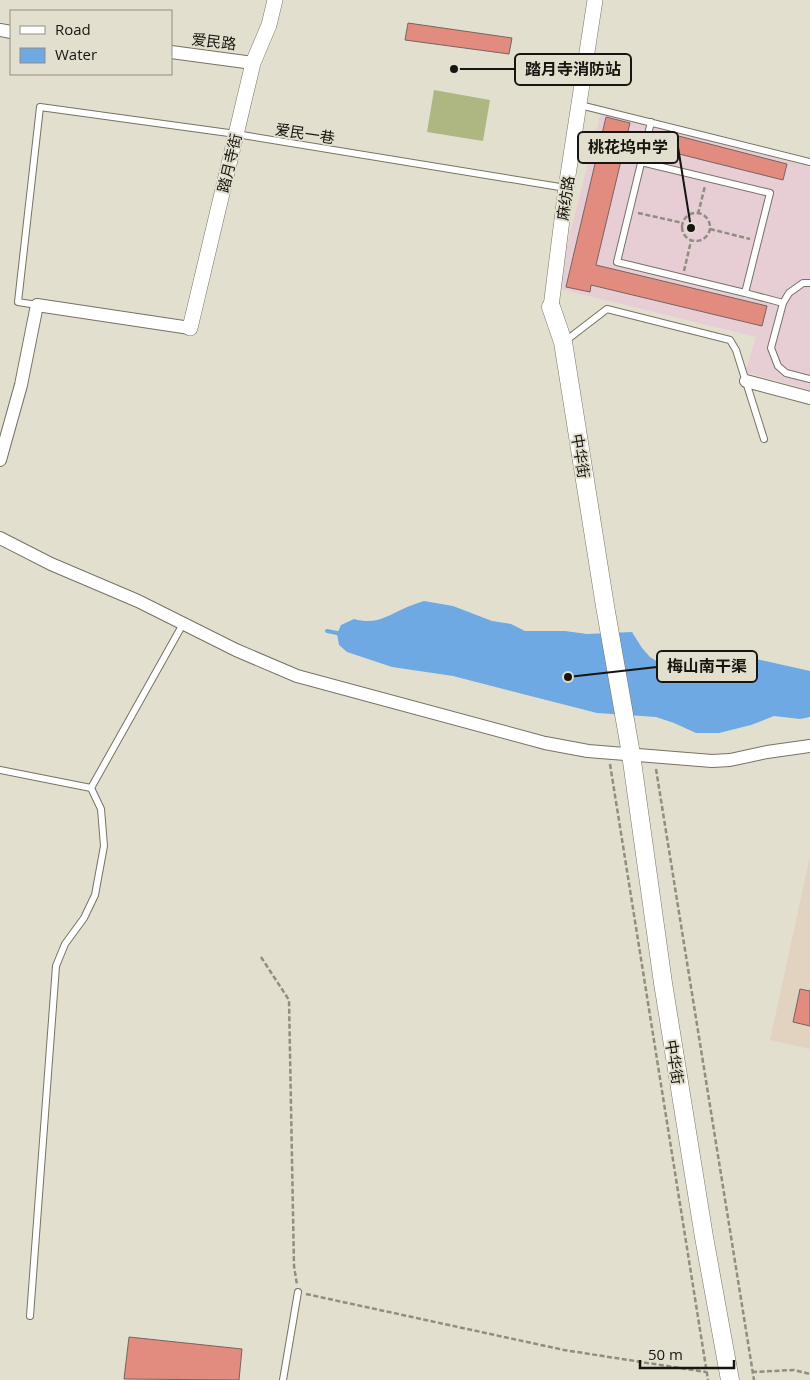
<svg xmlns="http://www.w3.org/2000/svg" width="810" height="1380" viewBox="0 0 810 1380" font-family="'Open Sans','Noto Sans SC',sans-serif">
  <rect width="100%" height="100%" fill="#e3dfcf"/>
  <path fill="#e1d3c0" d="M810 856V1049L770 1040Z"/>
  <path fill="#e7cdd4" d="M601 112 810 167V390L745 372 756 337 556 288Z"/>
  <path fill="#aeb782" d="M434 90 490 100 483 141 427 132Z"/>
  <path fill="#6ea9e4" d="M424 601 453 606 492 621 511 624 525 631H565L587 634 632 632 642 648 650 657 663 665 682 667 715 663 733 657H747L810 671V717L800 719 774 716 751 725 719 733H696L674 723 656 717 597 713 453 676 392 667 347 652 339 645 337 634 341 625 354 619C376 625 385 617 405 608 411 605 418 603 424 601Z"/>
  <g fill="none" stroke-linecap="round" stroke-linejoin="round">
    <path stroke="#6ea9e4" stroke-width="4" d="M327 631 342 634"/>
  </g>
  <path fill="#e18c7f" stroke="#756461" d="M408 23 512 38 509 54 405 40Z
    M606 117 630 123 596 265 767 306 762 326 591 285 590 292 566 287Z
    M663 132 787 164 783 180 671 152 669 160 657 157Z
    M800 989 810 991V1026L793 1022Z
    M129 1337 242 1349 239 1380 124 1379Z"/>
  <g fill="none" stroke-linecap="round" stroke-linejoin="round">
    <g stroke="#767364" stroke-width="8">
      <path id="service" d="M580 105 810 162
        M641 162 770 193 745 293 617 262 651 122
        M810 283H803L789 293 783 303 771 348 778 366 786 373 810 379
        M745 293 783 303
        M37 305 18 302 40 107 236 134 566 188
        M564 342 607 309 730 340 736 350 764 439
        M0 770 91 788 101 809 104 846 95 895 84 918 65 944 56 966 30 1316
        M91 788 183 624
        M283 1380 298 1292"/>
    </g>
    <g stroke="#767364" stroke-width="14">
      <path id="minor" d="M0 30 11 32
        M171 52 253 63
        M746 381 810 398
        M0 460 21 385 37 305 190 328
        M0 538 51 564 138 601 236 650 297 676 545 743 588 751 712 761 730 760 767 752 810 746"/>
    </g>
    <g stroke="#767364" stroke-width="16">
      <path id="tertiary" d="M551 307 566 188 595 0
        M190 328 253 63 269 25 275 0"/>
    </g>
    <g stroke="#767364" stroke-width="19">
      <path id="secondary" d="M551 307 563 342 605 606 631 754 663 983 704 1237 730 1380"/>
    </g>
    <path stroke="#908d81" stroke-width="2.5" stroke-dasharray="5 2.5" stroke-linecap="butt" d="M638 213 683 223
      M682 227a14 14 0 1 1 28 0a14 14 0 1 1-28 0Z
      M698 214 705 186
      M710 229 750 239
      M684 271 691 241
      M610 764 708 1380
      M656 769 754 1380
      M261 957 289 1000 294 1266 297 1285
      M306 1294 564 1350 706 1372
      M752 1372 794 1370 810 1374"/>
    <use href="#service" stroke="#fff" stroke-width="6"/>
    <use href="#minor" stroke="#fff" stroke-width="12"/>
    <use href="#tertiary" stroke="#fff" stroke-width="15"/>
    <use href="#secondary" stroke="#fff" stroke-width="18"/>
  </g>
  <g text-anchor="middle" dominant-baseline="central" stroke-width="4" stroke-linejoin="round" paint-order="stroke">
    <g font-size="15" fill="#16150f" stroke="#e3dfcf">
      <text transform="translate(214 41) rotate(7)">爱民路</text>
      <text transform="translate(305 133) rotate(9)">爱民一巷</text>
      <text transform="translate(229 163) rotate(-77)">踏月寺街</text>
      <text transform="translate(565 198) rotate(-82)">麻纺路</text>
      <text transform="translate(581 456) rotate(81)">中华街</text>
      <text transform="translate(675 1062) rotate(81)">中华街</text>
    </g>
  </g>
  <path fill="none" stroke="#16150f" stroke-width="2" d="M454 69L515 69M691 228L678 147M568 677L657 667"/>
  <g fill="#16150f" stroke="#e3dfcf" stroke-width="2">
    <circle cx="454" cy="69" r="5"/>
    <circle cx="691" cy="228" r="5"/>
    <circle cx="568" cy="677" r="5"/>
  </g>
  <g fill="#e3dfcf" stroke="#16150f" stroke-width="2">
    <rect x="515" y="54" width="116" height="31" rx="5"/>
    <rect x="578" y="132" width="100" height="31" rx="5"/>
    <rect x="657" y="651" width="100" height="31" rx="5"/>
  </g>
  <g font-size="16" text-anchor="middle" font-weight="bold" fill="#16150f">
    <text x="573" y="75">踏月寺消防站</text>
    <text x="628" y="153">桃花坞中学</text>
    <text x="707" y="672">梅山南干渠</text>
  </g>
  <rect x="10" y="10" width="162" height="65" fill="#e3dfcf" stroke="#918e82"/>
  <rect x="20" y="26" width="25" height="8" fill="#ffffff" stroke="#918e82"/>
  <text x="55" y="35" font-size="15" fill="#16150f">Road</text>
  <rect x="20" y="48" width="25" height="15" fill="#6ea9e4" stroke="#918e82"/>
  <text x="55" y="60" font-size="15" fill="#16150f">Water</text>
  <path d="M640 1360v8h94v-8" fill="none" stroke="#16150f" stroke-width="2.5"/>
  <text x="648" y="1360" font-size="15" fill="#16150f" stroke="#e3dfcf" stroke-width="4" paint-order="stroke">50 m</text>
</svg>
